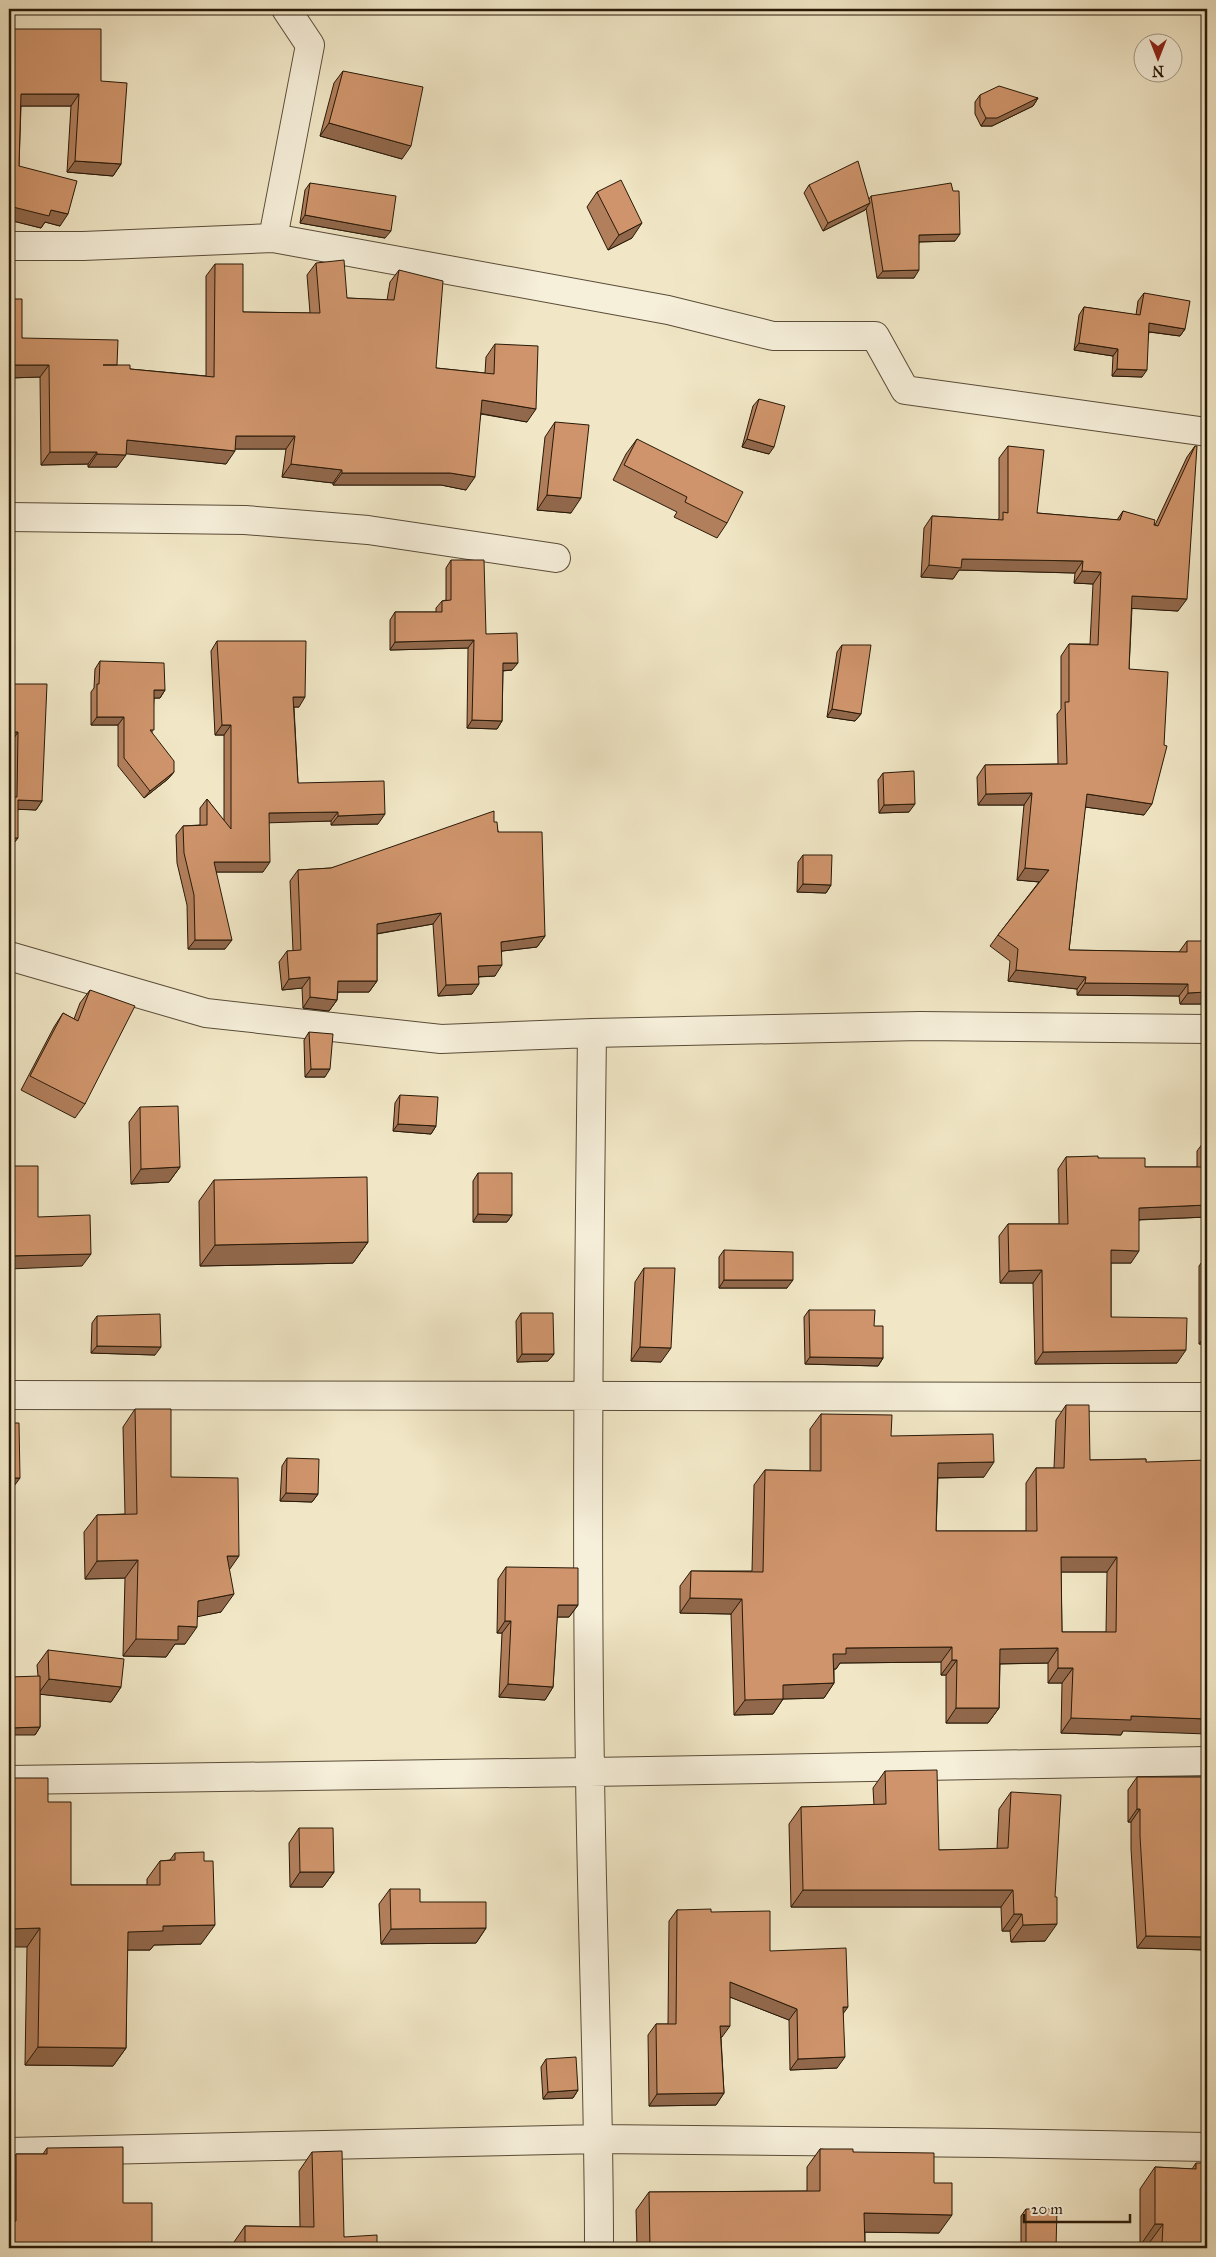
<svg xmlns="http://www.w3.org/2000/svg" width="1216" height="2257" viewBox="0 0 1216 2257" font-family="'IM FELL Great Primer',serif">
  <rect width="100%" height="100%" fill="#f1e7c6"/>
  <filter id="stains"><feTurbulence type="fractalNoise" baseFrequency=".004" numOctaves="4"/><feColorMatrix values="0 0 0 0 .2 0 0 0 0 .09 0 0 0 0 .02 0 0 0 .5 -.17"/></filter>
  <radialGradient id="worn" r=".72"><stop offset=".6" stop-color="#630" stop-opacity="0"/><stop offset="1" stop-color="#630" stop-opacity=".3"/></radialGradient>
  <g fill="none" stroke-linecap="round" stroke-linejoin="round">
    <path stroke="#6d7d72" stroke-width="10" d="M1104 9H1114"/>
    <g stroke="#5a4c38" stroke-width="30">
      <path id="street" d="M273 238 310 45 286 9
        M9 246H83L273 238 668 310 773 336H875L905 390 1207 432
        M9 517 245 520 368 530 556 558
        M9 956 206 1013 441 1039 592 1033
        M9 1395 1207 1397
        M9 1780 590 1772 1207 1761
        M9 2152 599 2139 991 2143 1207 2147
        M599 2248C599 2089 592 1931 590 1772 586 1526 589 1280 592 1033L920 1026 1207 1029"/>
    </g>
    <use href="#street" stroke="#f6efda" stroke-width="28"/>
  </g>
  <path fill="#b27f5c" stroke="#281908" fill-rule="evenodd" d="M9 29 101 81 121 164 113 176 67 172 71 106H21L19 166 60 226 45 222 41 228 9 220Z
    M343 71 402 159 320 136 334 83Z
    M980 95 1038 98 1033 106 992 126H981L975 114V102Z
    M310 183 385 238 300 223 305 190Z
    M809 185 869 199 871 196 955 241 919 242 914 278H877L866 208 865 210 823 231 804 193Z
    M597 192 632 238 608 250 587 207Z
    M316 263 347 298 387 300 390 282 399 270 436 368 485 373 486 357 495 344 527 422 481 414 466 490 441 485H333V483L282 477 286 449H235L226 464 126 453 117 467H88V464L41 465 40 377 9 378V299L22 338 130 369 206 376V276L215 264 243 312 310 313 307 275Z
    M1144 293 1185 329 1180 336 1149 332 1142 377 1112 376 1113 356 1074 350 1079 315 1084 307 1136 315 1138 301Z
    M759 399 769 454 742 447 753 406Z
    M555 422 571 513 537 510 545 437Z
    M637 439 727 523 717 538 674 517 677 512 613 480 626 454Z
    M1008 446 1037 513 1117 520 1123 511 1155 525 1187 457 1195 446 1178 611 1132 608 1129 669 1144 815 1085 807 1069 950 1179 952 1187 941 1207 1004H1180L1179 996 1077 995V989L1008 981 1010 961 990 946 998 935 1039 882 1017 880 1024 805H978L977 777 985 765 1058 764 1057 714 1061 709V656L1069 644H1090L1093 584 1074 583 1075 573 959 570 953 579 921 577 924 528 932 516 998 520 999 518V458Z
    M451 560 486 634 512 670 503 671 502 721 497 729 467 728 468 648 390 650V620L395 612H436V608L442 601 446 600V568Z
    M217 641 299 707H294L298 783 378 824 331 825V821L269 822 263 872H216L225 949H188L187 905 177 863 176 835 183 826 200 825V808L207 799 224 821V735H215L211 651Z
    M842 645 861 714 855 721 827 717 837 652Z
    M100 661 165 690 160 698H154L152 733 174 772 168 779 144 798 118 766V725H91V692L94 688 95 669Z
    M9 684 42 801 36 810 18 809 11 847H9L12 741H9Z
    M883 773 909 812 879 813 878 780Z
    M494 822 545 936 537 947 502 951 495 976 479 977 472 994 438 996 433 924 377 934V981L369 992H338L337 1000 329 1011 303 1008 302 988 282 990 279 962 287 951H293L290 881 298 870 331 868Z
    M803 855 831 885 826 893 797 892 798 862Z
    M90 990 85 1104 75 1118 21 1090 54 1027 63 1013 74 1019 80 1003Z
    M309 1032 325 1077H305L304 1040Z
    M400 1095 436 1126 431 1134 393 1131 395 1103Z
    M140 1107 180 1167 169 1182 131 1184 129 1122Z
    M1206 1139H1207V1217L1139 1220 1131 1263H1111V1317L1177 1363 1035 1364 1033 1283H1000L999 1236 1008 1224H1059L1058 1169 1066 1157 1098 1158 1145 1167H1197V1151Z
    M478 1173 512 1215 507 1222H473V1181Z
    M214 1180 368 1242 353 1263 200 1266 199 1201Z
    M724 1250 787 1288H719V1257Z
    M1207 1255V1344H1199V1266Z
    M644 1268 661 1362 631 1361 635 1282Z
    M809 1310 874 1326 883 1358 878 1366 805 1364 804 1317Z
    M521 1313 554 1354 548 1361 517 1362 516 1321Z
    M97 1316 155 1355 91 1353 92 1323Z
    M1066 1405 1090 1460 1146 1459 1123 1731 1121 1735 1061 1733 1062 1683H1048V1663L1000 1664 999 1708 988 1723H946V1675H941V1662L840 1663 836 1669H834V1683L824 1698 783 1699 773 1714 734 1715 731 1614 680 1613V1586L691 1571H752L754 1485 765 1470 810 1471V1429L821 1414 891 1436 984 1477 938 1478 936 1531H1026V1483L1036 1468H1054L1056 1420ZM1061 1572H1107L1106 1632H1062Z
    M135 1409 171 1477 229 1570 221 1612 198 1616 185 1644H175L166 1657 123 1656 125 1578 85 1579 84 1532 97 1515 125 1514 123 1427Z
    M287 1458 318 1494 312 1502 280 1501 282 1466Z
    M506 1567 578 1605 569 1617H557L553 1687 545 1700 499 1697 502 1633H497L498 1579Z
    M48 1650 121 1687 111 1702 40 1694V1727L35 1735 38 1676 37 1665Z
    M885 1771 939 1850 997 1849 999 1809 1011 1792 1045 1941 1011 1942 1010 1931H1002L1001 1907H791L789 1824 801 1807 874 1805 873 1788Z
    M1137 1777H1207V1950L1137 1948 1131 1849V1822H1128V1790Z
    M48 1802 71 1885H147V1879L160 1861 170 1860 175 1853 201 1944 154 1945 150 1950H127L126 2048 113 2066 25 2065 27 1947Z
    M299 1828 334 1872 323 1887H290L289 1843Z
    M390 1889 420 1902 486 1928 476 1943 381 1944 379 1904Z
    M677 1910 711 1912 770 1951 843 2014 837 2068 790 2070 789 2020 730 1997 722 2037H721L724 2093 716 2105 649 2106 648 2035 656 2024H668L669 1921Z
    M546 2059 578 2090 573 2098 543 2099 541 2067Z
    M47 2148 123 2203 9 2248V2165L16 2154H43Z
    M820 2149 853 2152 934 2183 939 2233 865 2232V2248H637L636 2210 649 2192 807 2191V2167Z
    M312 2152 344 2237 377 2248H232V2245L245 2226 300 2227 299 2171Z
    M1196 2163 1204 2248H1147V2246H1140V2189L1155 2167 1192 2169Z
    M1026 2209 1056 2248H1021V2216Z"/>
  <path fill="#91684b" stroke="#281908" d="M21 94H79L71 106H13Z
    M1038 98 1033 106 992 126H981L986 118Z
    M329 123 411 146 402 159 320 136Z
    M75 161 121 164 113 176 67 172Z
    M870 203 865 210 823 231 828 223Z
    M9 206 51 210 68 214 60 226 45 222 41 228 9 220Z
    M305 215 391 231 385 238 300 223Z
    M642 223 632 238 608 250 619 235Z
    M960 234 955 241 913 242 919 235Z
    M919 270 914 278H877L883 271Z
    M1149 323 1185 329 1180 336 1143 331Z
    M1079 343 1118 349 1113 356 1074 350Z
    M9 365H49L40 377 9 378Z
    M1117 369 1147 370 1142 377 1112 376Z
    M482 400 536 409 527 422 473 412Z
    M236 436H295L286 449H227Z
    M747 439 774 447 769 454 742 447Z
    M127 440 235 451 226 464 118 453Z
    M50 452H97L88 464 41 465Z
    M97 454 126 455 117 467H88Z
    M291 464 342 470 333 483 282 477Z
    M342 473H450L475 477 466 490 441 485H333Z
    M547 495 581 498 571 513 537 510Z
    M962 559 1083 561 1075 573 959 570 953 579 921 577 929 565Z
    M1082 571 1101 572 1093 584 1074 583Z
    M1132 596 1187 599 1178 611 1124 608Z
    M474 640 468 648 390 650 395 642Z
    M503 663H518L512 670 498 671Z
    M154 690H165L160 698H149Z
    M293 697H305L299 707H286Z
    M832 709 861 714 855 721 827 717Z
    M97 717H124L118 725H91Z
    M472 720 502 721 497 729 467 728Z
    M222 725H231L224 735H215Z
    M9 732H18L12 741H9Z
    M174 772 168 779 144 798 150 791Z
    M1032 793 1024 805H978L986 794Z
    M1087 794 1152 804 1144 815 1078 806Z
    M18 800 42 801 36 810 11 809Z
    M915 804 909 812 879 813 884 805Z
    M338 812 331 821 263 823 269 813Z
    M385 814 378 824 331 825 338 816Z
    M9 838H18L11 847H9Z
    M214 862H270L263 872H207Z
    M1025 868 1049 870 1040 882 1017 880Z
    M803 884 831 885 826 893 797 892Z
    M441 913 433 924 369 935 377 924Z
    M545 936 537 947 494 952 501 942Z
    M195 940H232L225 949H188Z
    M502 965 495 976 471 977 478 966Z
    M1016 970 1086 977 1077 989 1008 981Z
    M310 977 302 988 282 990 289 979Z
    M338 981H377L369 992H331Z
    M1085 983 1188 984 1179 996 1077 995Z
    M479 984 472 994 438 996 446 985Z
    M1207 992V1004H1180L1188 993Z
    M310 997 337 1000 329 1011 303 1008Z
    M311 1069H330L325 1077H305Z
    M398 1124 436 1126 431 1134 393 1131Z
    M180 1167 169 1182 131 1184 141 1169Z
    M1207 1205V1217L1130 1220 1139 1208Z
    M478 1214 512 1215 507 1222H473Z
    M368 1242 353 1263 200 1266 215 1245Z
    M1111 1250 1139 1251 1131 1263H1103Z
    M91 1254 82 1266 9 1269V1256Z
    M1042 1270 1033 1283H1000L1009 1271Z
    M724 1280H793L787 1288H719Z
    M1207 1333V1344H1199Z
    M97 1346 161 1347 155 1355 91 1353Z
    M640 1347 671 1348 661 1362 631 1361Z
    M1186 1350 1177 1363 1035 1364 1043 1352Z
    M522 1354H554L548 1361 517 1362Z
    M810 1357 883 1358 878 1366 805 1364Z
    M994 1462 984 1477 927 1478 938 1463Z
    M9 1478H20L9 1493Z
    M286 1493 318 1494 312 1502 280 1501Z
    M227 1556H239L227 1573Z
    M1061 1557H1117L1107 1572H1051Z
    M138 1560 125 1578 85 1579 97 1561Z
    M234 1594 221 1612 186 1619 198 1601Z
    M690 1598 742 1599 731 1614 680 1613Z
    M558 1605H578L569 1617H549Z
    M505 1621H511L502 1633H497Z
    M178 1626 197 1627 185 1644H175L166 1657 123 1656 136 1639Z
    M952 1647 941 1662 840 1663 836 1669H823L833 1654 846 1648Z
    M1058 1648 1048 1663 989 1664 1000 1649Z
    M952 1660H957L946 1675H941Z
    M1058 1668H1073L1062 1683H1048Z
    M49 1679 121 1687 111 1702 38 1694Z
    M834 1683 824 1698 783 1699 773 1714 734 1715 745 1700 783 1685Z
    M508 1684 553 1687 545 1700 499 1697Z
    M956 1708H999L988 1723H946Z
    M1131 1716 1207 1719V1734L1123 1731 1121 1735 1061 1733 1071 1718Z
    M40 1727 35 1735H9V1728Z
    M1137 1809H1140L1131 1822H1128Z
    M300 1872H334L323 1887H290Z
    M803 1890H1013L1001 1907H791Z
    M1014 1914H1022L1010 1931H1002Z
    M1057 1924 1045 1941 1011 1942 1023 1925Z
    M215 1925 201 1944 154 1945 150 1950H115L128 1932 163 1926Z
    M40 1928 27 1947H9V1929Z
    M486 1928 476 1943 381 1944 391 1929Z
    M1146 1936 1207 1937V1950L1137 1948Z
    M730 1982 797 2009 789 2020 722 1994Z
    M843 2007H848L840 2018Z
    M720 2026H730L722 2037H712Z
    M38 2047 126 2048 113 2066 25 2065Z
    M845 2057 837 2068 790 2070 798 2059Z
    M578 2090 573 2098 543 2099 548 2092Z
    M724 2093 716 2105 649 2106 657 2094Z
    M864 2213 952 2215 939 2233 852 2232Z
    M1155 2224H1163L1147 2246H1140Z
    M1206 2226H1207V2248H1159L1162 2244Z"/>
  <path fill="#cf946b" stroke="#281908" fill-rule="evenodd" d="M9 29H101V81L127 83 121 164 75 161 79 94H21L19 166 77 181 68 214 51 210 49 216 9 206Z
    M343 71 423 87 411 146 329 123Z
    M999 86 1038 98 997 118H986L980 106V95Z
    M858 161 870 203 828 223 809 185Z
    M621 180 642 223 619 235 597 192Z
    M310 183 396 196 391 231 305 215Z
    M951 183 953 191H959L960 234 919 235V270L883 271 871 196Z
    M344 260 347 298 394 300 399 270 443 281 436 368 494 374 495 344 538 346 536 409 482 400 475 477 450 473H342V470L291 464 295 436H236L235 451 127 440 126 455 97 454V452H50L49 365H9V299H22V338L118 340 117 365H103H130V369L214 377 215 264H243V312L320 313 316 263Z
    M1144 293 1190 301 1185 329 1149 323 1147 370 1117 369 1118 349 1079 343 1084 307 1140 315Z
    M759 399 785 406 774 447 747 439Z
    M555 422 589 425 581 498 547 495Z
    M637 439 743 492 727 523 685 502 687 497 624 465Z
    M1008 446 1044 450 1037 513 1120 520 1123 511 1155 520 1154 525 1158 526 1195 446H1197L1187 599 1132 596 1129 669 1168 672 1164 745 1167 746 1152 804 1087 794 1069 950 1187 952V941H1207V992L1188 993V984L1085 983 1086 977 1016 970 1018 949 998 935 1049 870 1025 868 1032 793 986 794 985 765 1067 764 1065 702H1069V644L1098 645 1101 572 1082 571 1083 561 962 559 961 568 929 565 932 516 1003 520V512L1008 513Z
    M451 560H484L486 634 517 633 518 663H503L502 721 472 720 474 640 395 642V612H442V601L451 600Z
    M217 641H306L305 697H293L298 783 384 781 385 814 338 816V812L269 813 270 862H214L232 940H195L194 895 184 853 183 826 207 825V799L231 829V725H222Z
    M842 645H871L861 714 832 709Z
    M100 661 164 663 165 690H154V730H150L174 761V772L150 791 124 758V717H97V684H99Z
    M9 684H47L42 801 18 800V838H9V797H17L18 732H9Z
    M914 771 915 804 884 805 883 773Z
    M494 811V822H497L498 832H542L545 936 501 942 502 965 478 966 479 984 446 985 441 913 377 924V981H338L337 1000 310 997V977L289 979 287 951 301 950 298 870 331 868Z
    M803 855H832L831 885 803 884Z
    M90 990 135 1006 85 1104 30 1076 63 1013 78 1021Z
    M309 1032 333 1034 330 1069H311Z
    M400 1095 438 1097 436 1126 398 1124Z
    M178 1106 180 1167 141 1169 140 1107Z
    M1206 1139H1207V1205L1139 1208V1251L1111 1250V1317L1187 1318 1186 1350 1043 1352 1042 1270 1009 1271 1008 1224H1068L1066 1157 1098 1156V1158H1145V1167H1206Z
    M9 1166H38V1217L90 1215 91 1254 9 1256Z
    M478 1173H512V1215L478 1214Z
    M367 1177 368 1242 215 1245 214 1180Z
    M724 1250 793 1252V1280H724Z
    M644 1268H675L671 1348 640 1347Z
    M809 1310H875L874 1326H883V1358L810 1357Z
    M521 1313H553L554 1354H522Z
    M160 1314 161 1347 97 1346V1316Z
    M1066 1405H1089L1090 1460 1146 1459V1462L1207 1460V1719L1131 1716V1720L1071 1718 1073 1668H1058V1648L1000 1649 999 1708H956L957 1660H952V1647L846 1648V1654H833L834 1683 783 1685V1699L745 1700 742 1599 690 1598 691 1571 763 1572 765 1470 821 1471V1414L892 1415 891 1436 993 1434 994 1462 938 1463 936 1531H1037L1036 1468H1064ZM1061 1557H1117L1116 1632H1062Z
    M135 1409H171V1477L238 1478 239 1556H227L234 1594 198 1601 197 1627 178 1626V1640L136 1639 138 1560 97 1561V1515L137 1514Z
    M9 1423H19L20 1478H9Z
    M287 1458 319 1459 318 1494 286 1493Z
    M506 1567 578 1568V1605H558L553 1687 508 1684 511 1621H505Z
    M48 1650 124 1659 121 1687 49 1679Z
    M40 1676V1727L9 1728V1677Z
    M937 1770 939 1850 1008 1848 1011 1792 1061 1795 1055 1897H1057V1924L1023 1925 1022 1914H1014L1013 1890H803L801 1807 886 1804 885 1771Z
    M1137 1777H1207V1937L1146 1936 1140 1836V1809H1137Z
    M9 1778H48V1802H71V1885H160V1861L175 1860V1853L204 1852V1861H213L215 1925 163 1926V1931L128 1932 126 2048 38 2047 40 1928 9 1929Z
    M299 1828H333L334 1872H300Z
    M390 1889H420V1902H486V1928L391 1929Z
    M711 1909V1912L770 1911V1951L846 1948 848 2007H843L845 2057 798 2059 797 2009 730 1982V2026H720L724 2093 657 2094 656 2024H676L677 1910Z
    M576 2057 578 2090 548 2092 546 2059Z
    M123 2147V2203H152V2248H9V2221H16V2154H47V2148Z
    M820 2149H853V2152L934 2153V2183H952V2215L864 2213 865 2248H650L649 2192 820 2191Z
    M342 2151 344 2237 377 2235V2248H245V2226L314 2227 312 2152Z
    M1196 2163H1207V2226H1206V2245L1162 2244 1163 2224H1155V2167L1196 2169Z
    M1026 2209H1057L1056 2248H1026Z"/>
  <rect width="1216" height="2257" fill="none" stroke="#f1e7c6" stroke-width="30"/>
  <rect x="10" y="10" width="1196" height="2237" fill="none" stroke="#281908" stroke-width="2.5"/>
  <rect x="15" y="15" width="1186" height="2227" fill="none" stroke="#281908"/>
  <g transform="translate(1158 58) rotate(180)"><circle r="24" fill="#f6efda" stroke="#a49986"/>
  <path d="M0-4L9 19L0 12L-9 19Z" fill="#8f2418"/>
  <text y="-8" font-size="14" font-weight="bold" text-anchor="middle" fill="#281908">N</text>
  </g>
  <path d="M1024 2214v8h106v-8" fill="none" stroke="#281908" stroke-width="2.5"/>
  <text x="1031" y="2214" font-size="15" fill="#281908" stroke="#f6efda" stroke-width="4" paint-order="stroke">20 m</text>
  <rect width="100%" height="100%" filter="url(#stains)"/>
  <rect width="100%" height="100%" fill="url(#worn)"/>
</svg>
